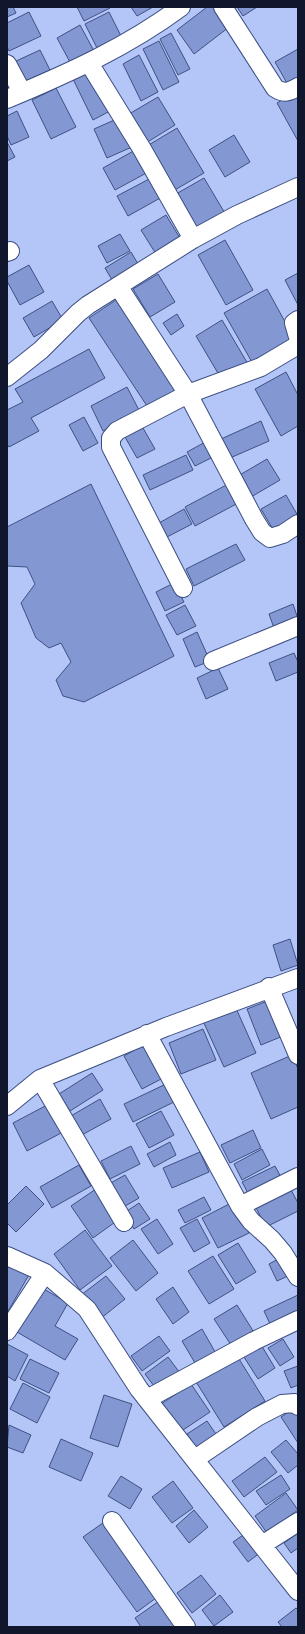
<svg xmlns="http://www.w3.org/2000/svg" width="305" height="1634" viewBox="0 0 305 1634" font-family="'Times New Roman',serif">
  <rect width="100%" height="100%" fill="#b4c6f7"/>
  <path fill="#8398d2" stroke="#3f5084" d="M7 7H13L16 13 7 17Z
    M77 7H109L110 8 84 21Z
    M131 7H153L137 16Z
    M207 7H220L233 24 194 54 177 30Z
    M237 7H257L243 16Z
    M29 12 41 36 9 51 7 47V23Z
    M109 12 123 40 99 52 85 24Z
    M80 25 94 51 71 64 57 38Z
    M171 33 190 69 178 75 160 39Z
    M159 41 179 82 163 90 143 49Z
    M298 49V79L288 85 275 62Z
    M40 50 50 70 23 82 14 62Z
    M139 55 158 92 141 101 123 64Z
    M90 71 110 111 93 120 73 79Z
    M56 88 76 127 51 139 32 100Z
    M298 91V141L277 103Z
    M158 97 175 125 146 143 129 114Z
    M17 111 29 137 11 145 7 136V116Z
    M119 118 132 147 107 158 94 129Z
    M177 128 204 173 173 191 147 146Z
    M234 135 250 162 225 177 209 150Z
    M7 142 15 157 7 161Z
    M137 149 150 171 115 190 103 168Z
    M151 178 162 197 128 216 117 196Z
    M204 178 226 215 198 232 176 194Z
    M166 215 181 240 156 254 141 230Z
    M120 234 130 251 107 263 98 246Z
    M225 240 253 290 226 305 198 255Z
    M131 252 141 269 115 285 105 268Z
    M29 265 44 292 20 305 7 281V277Z
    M298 273V305L285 280Z
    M158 274 175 302 150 317 133 289Z
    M267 289 295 340 253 364 224 313Z
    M116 300 178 394 151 412 89 318Z
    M52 301 63 320 34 337 23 318Z
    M177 314 184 326 171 335 163 323Z
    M222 320 248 364 222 380 196 336Z
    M89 349 105 378 31 418 39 431 9 447 7 444V410L23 402 15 389Z
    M286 372 298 395V426L281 436 255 389Z
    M127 387 140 412 103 431 91 406Z
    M84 417 98 443 83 451 69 425Z
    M261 421 269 441 230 458 221 439Z
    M143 428 155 449 137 458 125 437Z
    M209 440 217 455 195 466 187 452Z
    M186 455 193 470 150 490 143 475Z
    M267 459 280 480 251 497 238 476Z
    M232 482 242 501 195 526 185 507Z
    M91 484 174 656 84 702 63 696 56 680 71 662 61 643 49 648 36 638 21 603 35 584 27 567 7 566V527Z
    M286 495 298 516 274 531 261 509Z
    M184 509 192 524 167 537 159 523Z
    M236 544 245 560 194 586 186 569Z
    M174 583 184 602 165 611 156 592Z
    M293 604 298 619 275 631 269 614Z
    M185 605 196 626 177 635 166 615Z
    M197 632 210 661 195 667 183 639Z
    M294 653 298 662V672L276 681 269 663Z
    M218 668 228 689 206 699 197 678Z
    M290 939 298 965 281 971 273 945Z
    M270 1000 283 1036 261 1045 247 1009Z
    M235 1006 256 1053 224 1067 203 1021Z
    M203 1029 216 1060 181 1074 169 1043Z
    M147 1043 165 1077 142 1089 124 1056Z
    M292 1055 298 1069V1107L271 1119 251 1073Z
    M92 1073 103 1090 70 1111 59 1094Z
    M166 1084 174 1102 133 1122 124 1104Z
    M100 1099 111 1119 80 1136 69 1117Z
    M49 1104 63 1132 27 1151 13 1123Z
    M161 1111 174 1135 149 1148 136 1124Z
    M253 1130 261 1148 230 1163 221 1145Z
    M170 1142 176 1155 154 1167 147 1154Z
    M131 1146 140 1164 110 1179 101 1161Z
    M262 1149 270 1165 242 1180 234 1164Z
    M200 1152 209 1172 172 1188 163 1168Z
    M79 1165 91 1186 52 1208 40 1187Z
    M275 1166 283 1181 250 1197 242 1182Z
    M125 1175 139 1198 120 1209 107 1185Z
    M288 1184 298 1203V1211L266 1227 253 1202Z
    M26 1186 44 1204 16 1232 7 1223V1205Z
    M96 1189 118 1220 93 1238 71 1206Z
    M204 1197 211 1210 185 1223 178 1210Z
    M233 1202 249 1233 218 1248 202 1218Z
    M139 1203 150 1219 134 1229 124 1213Z
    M157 1219 173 1244 158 1254 141 1229Z
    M197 1219 210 1243 194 1252 180 1228Z
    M85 1230 112 1266 80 1290 54 1254Z
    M133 1240 158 1273 136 1291 110 1258Z
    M238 1243 256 1272 236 1284 218 1255Z
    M213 1256 234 1289 209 1304 188 1271Z
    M282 1257 290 1275 277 1281 269 1264Z
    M7 1261 30 1273 7 1313Z
    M106 1276 125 1299 100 1319 81 1295Z
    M173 1287 189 1312 173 1324 156 1299Z
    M42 1288 68 1303 55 1326 78 1339 65 1360 17 1332Z
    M298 1295V1313L271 1326 264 1311Z
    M237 1305 255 1334 233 1348 214 1319Z
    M202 1329 218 1357 198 1368 182 1341Z
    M159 1336 170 1351 142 1371 131 1356Z
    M283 1339 294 1357 280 1366 268 1348Z
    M260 1343 275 1368 258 1379 242 1354Z
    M7 1344 28 1355 15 1381 7 1376Z
    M236 1354 265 1401 224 1427 195 1380Z
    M168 1357 180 1373 157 1390 145 1374Z
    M30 1359 59 1373 49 1393 20 1379Z
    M298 1366V1385L291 1388 284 1371Z
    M23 1383 50 1397 37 1423 10 1409Z
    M191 1384 210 1412 180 1432 161 1404Z
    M104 1395 132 1404 118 1447 90 1438Z
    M296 1407 298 1411V1443L281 1417Z
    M207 1421 220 1440 199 1453 187 1434Z
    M9 1425 31 1435 23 1453 7 1447Z
    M61 1439 93 1453 81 1481 49 1467Z
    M286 1440 298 1454V1465L288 1473 271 1452Z
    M265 1457 277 1472 244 1497 232 1481Z
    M281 1475 290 1489 266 1505 256 1491Z
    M121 1476 142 1489 130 1509 108 1496Z
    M173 1481 193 1508 172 1523 152 1497Z
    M286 1493 298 1510 267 1533 255 1516Z
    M194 1510 208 1527 189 1543 176 1526Z
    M107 1520 160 1595 137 1612 83 1537Z
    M246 1533 261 1552 248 1562 233 1542Z
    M298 1533V1548L291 1553 284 1543Z
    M201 1575 216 1594 192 1613 177 1593Z
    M220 1595 233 1612 214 1626 202 1610Z
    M162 1599 178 1627H141L135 1618Z
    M296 1608 298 1610V1627H282L278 1622Z"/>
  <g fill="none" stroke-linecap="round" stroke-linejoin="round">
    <g stroke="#3d4e82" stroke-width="20">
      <path id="street" d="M223 7 275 88C284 94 289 92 298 87
        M89 63 142 149 193 239
        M7 64 22 92
        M7 99C69 73 127 47 181 7
        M7 252 10 251
        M118 286 188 394 261 367 298 345
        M298 320 294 323 298 337
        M7 377 41 350 78 313 88 305 193 239 237 215 298 187
        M183 588 111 447V438L117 431 188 394 254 519 262 532 270 538 283 534 298 524
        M213 661 298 626
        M269 987 298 1055
        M147 1034 240 1206 251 1221 272 1240 283 1253 298 1277
        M40 1079 124 1222
        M7 1106 40 1079 166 1027 298 978
        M240 1206 298 1177
        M7 1256 45 1273 87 1309 139 1389 298 1591
        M7 1331 45 1273
        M147 1399 254 1341 298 1320
        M195 1459 257 1417 282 1404 295 1403 298 1406
        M112 1521 186 1627
        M262 1545 298 1522"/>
    </g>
    <use href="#street" stroke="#fff" stroke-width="18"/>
  </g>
  <rect width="305" height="1634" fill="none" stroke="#10172c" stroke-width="16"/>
</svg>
